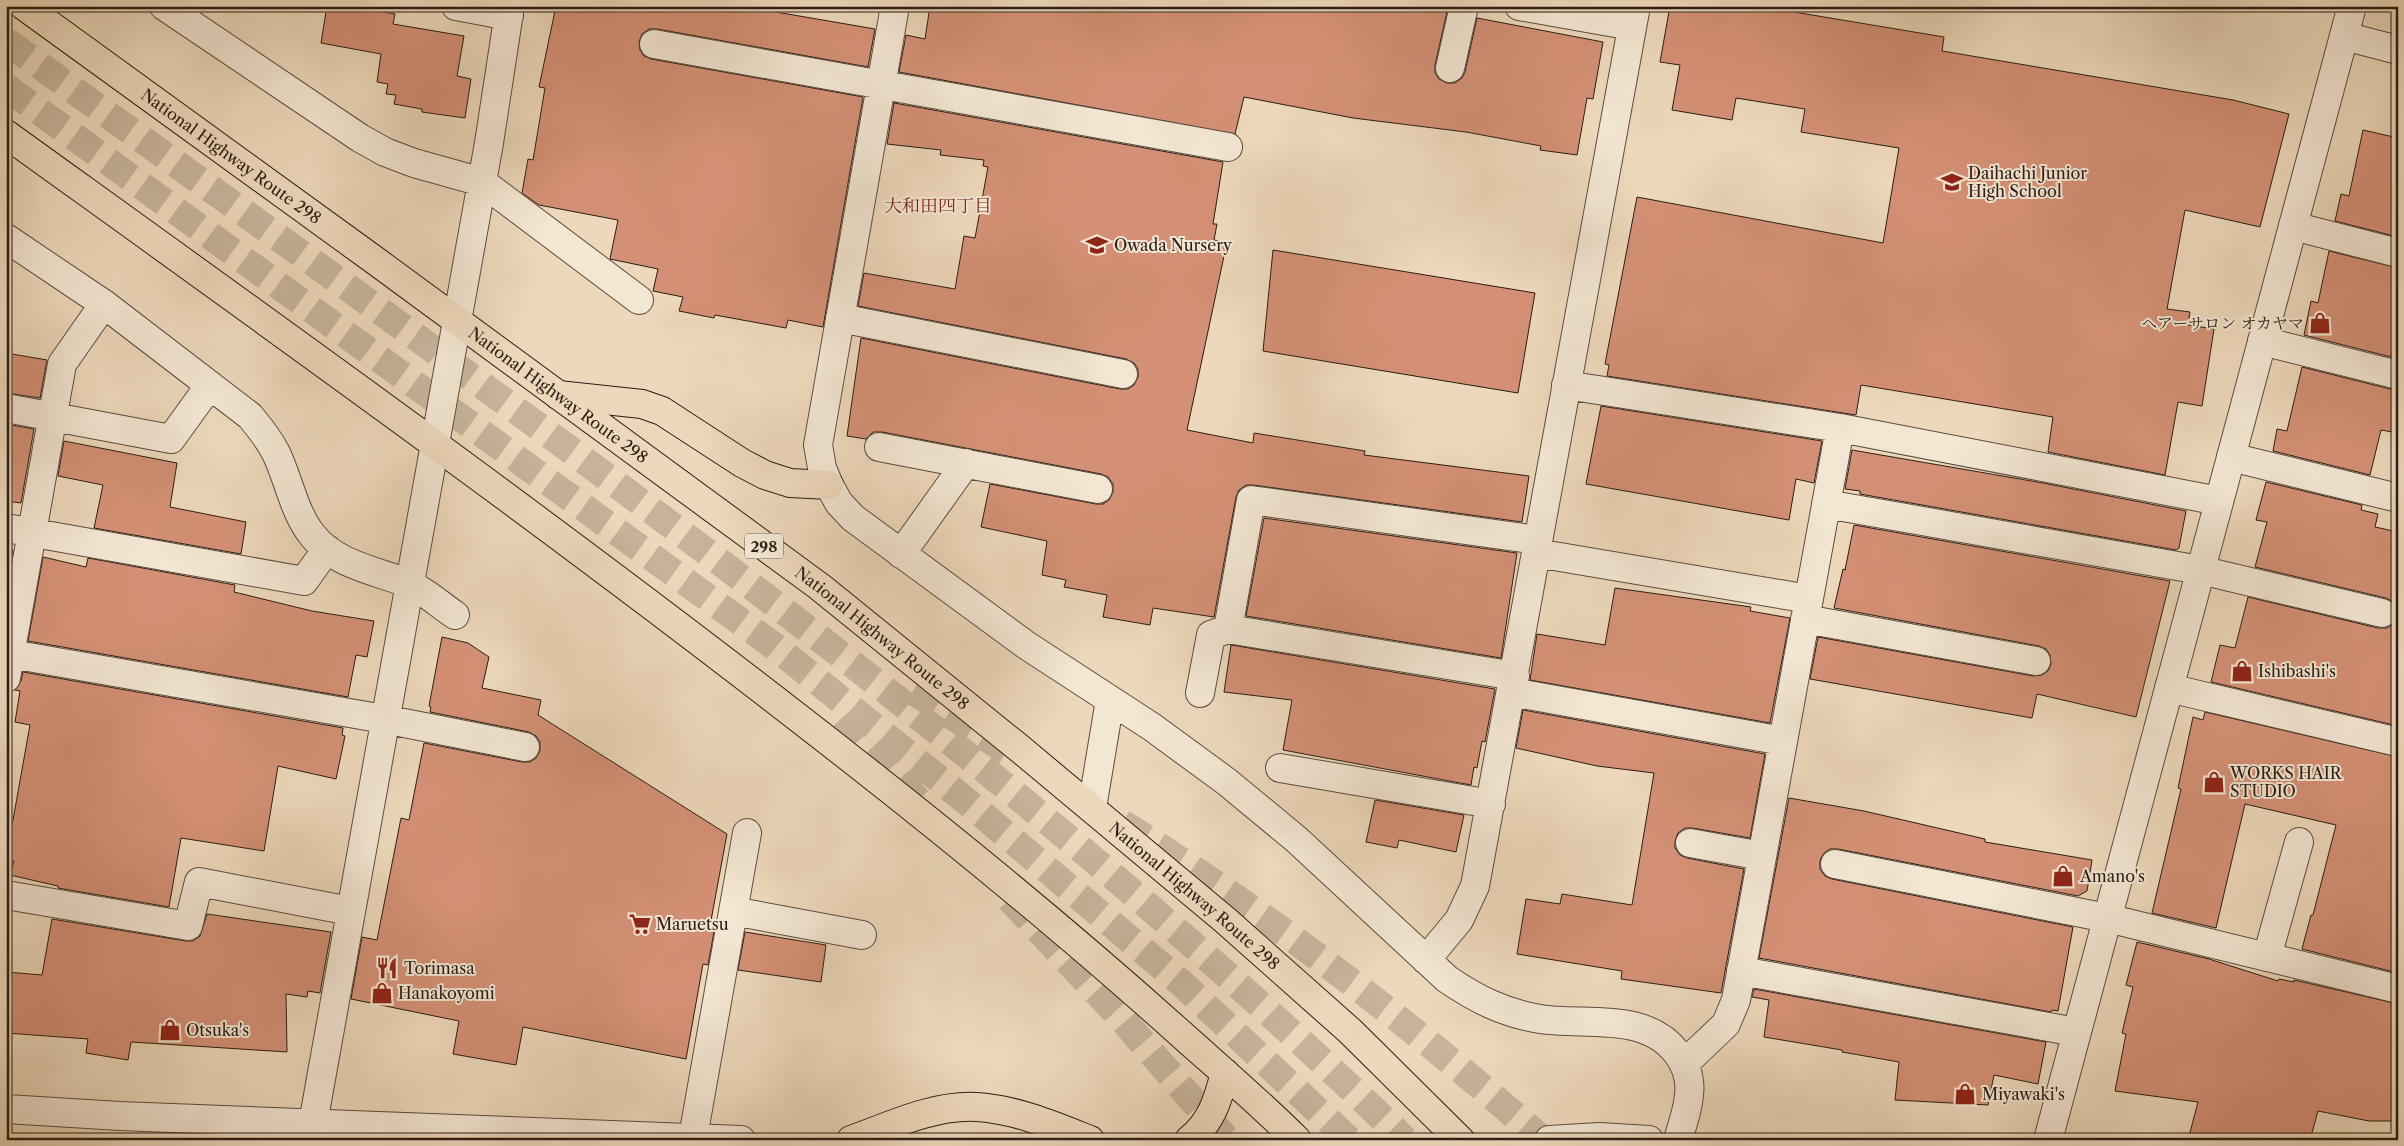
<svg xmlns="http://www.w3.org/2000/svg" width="2404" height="1146" viewBox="0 0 2404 1146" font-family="'Libre Caslon Text','Noto Serif JP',serif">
  <rect width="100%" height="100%" fill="#edd8bb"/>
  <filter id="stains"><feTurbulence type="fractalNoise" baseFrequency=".004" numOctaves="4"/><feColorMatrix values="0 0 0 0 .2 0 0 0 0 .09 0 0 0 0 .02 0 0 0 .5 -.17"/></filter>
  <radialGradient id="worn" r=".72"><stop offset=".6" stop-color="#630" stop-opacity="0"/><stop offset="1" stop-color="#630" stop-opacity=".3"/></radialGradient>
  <path fill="#d49076" stroke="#2b1d15" d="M327 6H351L395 14 393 24 464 36 457 76 471 79 465 118 422 112V109L394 104 396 95 386 94 388 84 377 82 381 54 321 43Z
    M556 6H741L875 29 868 67 657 29H649L642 34 639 42 640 50 644 56 651 59 863 97 823 327 788 320 786 328 715 315 714 318 679 311 683 297 653 291 658 269 610 259 618 220 539 205 522 193 528 159 533 160 545 88 539 87Z
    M930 6H1413L1447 12 1435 65V73L1439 79 1447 83H1455L1462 78 1465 72 1477 18 1603 42 1593 99 1587 98 1577 155 1540 150 1541 146 1466 132 1353 118 1244 97 1235 134 899 72 906 35 925 39Z
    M1670 6H1758L1944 37 1942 51 2233 100 2289 114 2260 227 2185 210 2167 309 2190 312 2188 325 2214 329 2202 406 2178 402 2165 475 2048 452 2053 417 1861 385 1856 415 1607 376 1609 365 1605 364 1637 197 1883 243 1899 148 1801 132 1805 109 1736 98 1732 120 1672 110 1680 65 1660 62Z
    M894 103 1223 162 1213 224H1217L1214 240 1227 242 1187 430 1253 443 1254 433 1365 451 1364 455 1529 476 1522 522 1253 485H1246L1239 490 1236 497 1214 617 1153 608 1150 625 1103 617 1107 595 1064 587 1066 580 1042 575 1047 541 981 527 990 484 1096 504H1103L1109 500 1113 492V484L1108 477 1101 474 882 432H873L866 439 847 436 861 338 1120 389H1128L1134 385 1138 377V369L1134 363 1126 359 858 306 864 273 955 289 964 236 975 238 988 167 983 166 984 160 940 155 941 150 887 144Z
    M2363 130 2398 138V237L2335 221 2341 194 2349 196Z
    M1273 250 1535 293 1518 393 1263 351Z
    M2329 251 2398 268V329L2391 357 2304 335 2311 301 2318 303Z
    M6 353 47 360 40 398 6 393Z
    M2302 367 2398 391V433L2381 430 2370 475 2273 451 2277 429 2287 431Z
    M1601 406 1822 441 1814 483 1796 479 1789 520 1586 484Z
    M6 424 34 429 21 503 6 501Z
    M64 441 177 463 170 507 246 522 241 554 94 528 103 485 58 476Z
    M1852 450 2043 483 2186 511 2179 548 2176 550 1860 494V491L1845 489Z
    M2266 482 2362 505 2361 510 2378 514 2375 527 2398 532V726L2211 682 2220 645 2235 648 2248 597 2378 628H2387L2394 623 2397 617V608L2392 601 2386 598 2255 567 2267 522 2256 520Z
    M1264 518 1517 553 1501 658 1246 616Z
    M1854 525 2170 581 2136 717 2037 694 2032 718 1810 679 1818 637 2033 676 2042 675 2048 671 2051 664 2050 655 2046 649 2039 646 1834 608 1843 569 1845 570Z
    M6 548 13 550 6 588Z
    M43 557 86 567 88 558 235 585 234 592 312 611 374 621 367 657 356 655 348 697 28 641Z
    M1615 588 1751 607 1750 611 1790 618 1770 723 1530 680 1537 634 1605 645Z
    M442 637 468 643 489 657 482 688 541 700 538 715 727 834 710 926H715L708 965 703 964 686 1059 523 1027 516 1065 453 1054 459 1021 351 999 362 937 377 940 401 818 409 820 424 743 522 762H530L536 758 540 751V742L536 736 529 732 430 712 431 707 429 706Z
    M1231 645 1495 689 1485 742 1482 741 1477 768 1474 767 1471 785 1283 750 1292 700 1224 692Z
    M23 672 343 728 342 735 345 736 336 779 278 766 264 851 181 838 169 907 58 888V886L10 875 14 861 6 859 30 725 15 722 20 691 15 690 21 681Z
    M1523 710 1765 754 1750 838 1692 828H1685L1678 833 1675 841V848L1680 855 1687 858 1744 869 1721 993 1621 979 1622 971 1517 954 1526 899 1560 904 1562 894 1632 905 1654 773 1597 766 1516 748Z
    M2205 712 2398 757V973L2302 949 2311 915H2313L2336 825 2245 804 2216 928 2152 913 2181 789 2178 788 2193 717 2203 720Z
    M1789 798 1864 811 1985 839V842L2092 860 2087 891 2078 896 1838 849H1830L1824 853 1820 860V869L1825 876 1832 879 2073 927 2058 1011 2052 1010 2051 1012 1759 958Z
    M1375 800 1464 815 1456 852 1399 840 1397 848 1366 842Z
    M207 914 331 932 320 993 308 991 307 997 286 994 287 1052 131 1042 128 1060 86 1053 88 1039 6 1033V972L42 975 52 919 186 941H193L200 936Z
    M745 932 826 945 821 982 738 970Z
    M2137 942 2209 959 2278 981 2279 979 2294 982V980L2398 1004V1121H2369L2318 1111 2310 1140H2188L2198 1102 2115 1091 2126 1034 2122 1033 2133 987 2126 985Z
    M1754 989 2046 1042 2038 1084 1994 1075 1988 1105 1895 1100 1899 1062 1842 1052V1050L1764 1037 1769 1000 1752 997Z"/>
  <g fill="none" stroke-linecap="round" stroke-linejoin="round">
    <path stroke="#c6b39a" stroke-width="28" stroke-dasharray="28 14" stroke-linecap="butt" d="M6 41C486 389 978 727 1405 1140
      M6 87 774 646 971 805 1179 981 1349 1140
      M913 691 1007 751
      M842 718 923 806
      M1122 823C1272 917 1410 1023 1543 1140
      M1010 899 1123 1020 1227 1140"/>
    <g stroke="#5c4c3e" stroke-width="30">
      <path id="minor" d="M164 6 360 138 385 152 414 163 482 182 639 300
        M456 6 509 16
        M895 6 818 445 822 468 829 485 839 503 853 518 1026 645 1152 727 1227 782 1296 839 1447 979C1476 999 1504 1013 1540 1019 1585 1026 1645 1011 1677 1053 1686 1065 1691 1079 1689 1095 1688 1110 1682 1125 1678 1140
        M1519 6 1632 26
        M2344 36 2398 50
        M654 44 1228 147
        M1450 68 1464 6
        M2293 226 2398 253
        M6 238 104 304 250 416C260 428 269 439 276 453 289 480 294 513 313 536 335 564 376 571 407 583 424 590 440 605 455 615
        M840 318 1123 374
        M2262 341 2398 375
        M1566 385 1840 428 2219 501
        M6 408 171 439 210 385
        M879 447 1098 489
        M2231 457 2398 498
        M1826 504 2200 570 2382 613
        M6 528 304 581 327 549
        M1536 553 1809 599
        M901 554 966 463
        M1805 619 2036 661
        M11 654 384 719 525 747
        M1515 676 1228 629 1251 500 1538 540
        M6 678 62 364 104 304
        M2169 688 2398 742
        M1511 692 1783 741
        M1200 693 1211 635 1228 629
        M1280 768 1491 804
        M1092 808 1110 700
        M1690 843 1762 856
        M1835 864 2107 918 2398 989
        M6 895 188 926 199 882 350 911
        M733 911 862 935
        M2267 957 2299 842
        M1426 960 1459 920 1475 886 1636 6
        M1741 971 2076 1032
        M1685 1063 1726 1024 1736 1000 1840 428
        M693 1137 747 833
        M310 1140 489 143 510 6"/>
    </g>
    <g stroke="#5c4c3e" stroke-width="30">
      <path id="tertiary" d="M6 1109 120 1116 741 1140
        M1549 1140 1599 1137 1649 1140
        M2048 1140 2352 6"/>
    </g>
    <g stroke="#2b1d15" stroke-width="30">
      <g id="trunk">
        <path id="s1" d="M24 6 373 259 820 587 1019 748 1225 920 1350 1031 1460 1140"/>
        <path d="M6 134C289 338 572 540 846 755 961 845 1073 937 1181 1034 1220 1069 1260 1103 1297 1140"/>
        <path d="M558 395 642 404 662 411 742 463 765 475 790 483 829 485"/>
        <path d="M851 1140C890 1126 933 1105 976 1107 1015 1109 1055 1126 1090 1140"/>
        <path d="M1189 1140C1212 1122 1218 1099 1225 1073"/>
      </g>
    </g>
    <use href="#minor" stroke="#f3e6d3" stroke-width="28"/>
    <use href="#tertiary" stroke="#f3e6d3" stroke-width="28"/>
    <use href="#trunk" stroke="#edd8bb" stroke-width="28"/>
  </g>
  <defs>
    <g id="school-bare" transform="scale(1.725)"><path d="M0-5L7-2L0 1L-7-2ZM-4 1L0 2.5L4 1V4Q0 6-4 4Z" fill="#8f2418" stroke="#f3e6d3" stroke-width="2.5" paint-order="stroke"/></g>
    <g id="shop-bare" transform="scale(1.725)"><path d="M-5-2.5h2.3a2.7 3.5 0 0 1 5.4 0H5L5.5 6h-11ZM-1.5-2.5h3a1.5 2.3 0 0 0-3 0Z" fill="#8f2418" stroke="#f3e6d3" stroke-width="2.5" paint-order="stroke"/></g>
    <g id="supermarket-bare" transform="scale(1.725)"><path d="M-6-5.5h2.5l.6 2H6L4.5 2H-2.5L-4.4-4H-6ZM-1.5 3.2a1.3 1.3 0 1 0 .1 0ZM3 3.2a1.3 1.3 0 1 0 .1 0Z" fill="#8f2418" stroke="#f3e6d3" stroke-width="2.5" paint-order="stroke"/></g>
    <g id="restaurant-bare" transform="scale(1.725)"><path d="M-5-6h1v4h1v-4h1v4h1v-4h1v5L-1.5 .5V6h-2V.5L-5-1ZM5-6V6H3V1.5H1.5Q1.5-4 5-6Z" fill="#8f2418" stroke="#f3e6d3" stroke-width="2.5" paint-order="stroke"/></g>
  </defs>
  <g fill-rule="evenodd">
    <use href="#school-bare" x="1952" y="182"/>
    <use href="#school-bare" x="1097" y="245"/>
    <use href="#shop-bare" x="2320" y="323"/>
    <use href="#shop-bare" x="2242" y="671"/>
    <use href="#shop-bare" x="2214" y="782"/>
    <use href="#shop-bare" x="2063" y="876"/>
    <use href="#supermarket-bare" x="640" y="924"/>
    <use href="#restaurant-bare" x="387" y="968"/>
    <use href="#shop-bare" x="382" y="993"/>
    <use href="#shop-bare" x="170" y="1030"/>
    <use href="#shop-bare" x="1965" y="1094"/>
  </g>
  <g text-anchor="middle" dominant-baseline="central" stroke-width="4" stroke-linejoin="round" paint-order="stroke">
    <rect fill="#f3e6d3" stroke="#67594e" stroke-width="1" x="745" y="533.5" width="38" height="25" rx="4"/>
    <g font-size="15" font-weight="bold" fill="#2b1d15">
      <text x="764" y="546">298</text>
    </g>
    <g font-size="16" fill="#2b1d15" stroke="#f3e6d3">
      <text stroke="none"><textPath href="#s1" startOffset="256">National Highway Route 298</textPath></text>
      <text stroke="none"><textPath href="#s1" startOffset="661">National Highway Route 298</textPath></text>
      <text stroke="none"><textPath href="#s1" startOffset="1066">National Highway Route 298</textPath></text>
      <text stroke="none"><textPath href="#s1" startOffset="1471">National Highway Route 298</textPath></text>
    </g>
    <g font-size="16" fill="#2b1d15" stroke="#f3e6d3" text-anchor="start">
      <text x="1968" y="173">Daihachi Junior<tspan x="1968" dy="18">High School</tspan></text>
      <text x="1114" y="245">Owada Nursery</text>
      <text x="2304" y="323" text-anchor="end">ヘアーサロン オカヤマ</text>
      <text x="2258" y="671">Ishibashi's</text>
      <text x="2230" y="773">WORKS HAIR<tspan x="2230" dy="18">STUDIO</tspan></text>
      <text x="2080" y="876">Amano's</text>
      <text x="656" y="924">Maruetsu</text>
      <text x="404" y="968">Torimasa</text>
      <text x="398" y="993">Hanakoyomi</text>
      <text x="186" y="1030">Otsuka's</text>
      <text x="1982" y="1094">Miyawaki's</text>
    </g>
    <g font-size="18" fill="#7a1f14" stroke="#f3e6d3">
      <text x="938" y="206">大和田四丁目</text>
    </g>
  </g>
  <rect width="2404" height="1146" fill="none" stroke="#edd8bb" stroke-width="25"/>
  <rect x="8" y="8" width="2389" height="1131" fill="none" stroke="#2b1d15" stroke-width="2.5"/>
  <rect x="12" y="12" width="2379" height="1121" fill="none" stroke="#2b1d15"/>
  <rect width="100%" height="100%" filter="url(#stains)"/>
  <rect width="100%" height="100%" fill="url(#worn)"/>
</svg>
